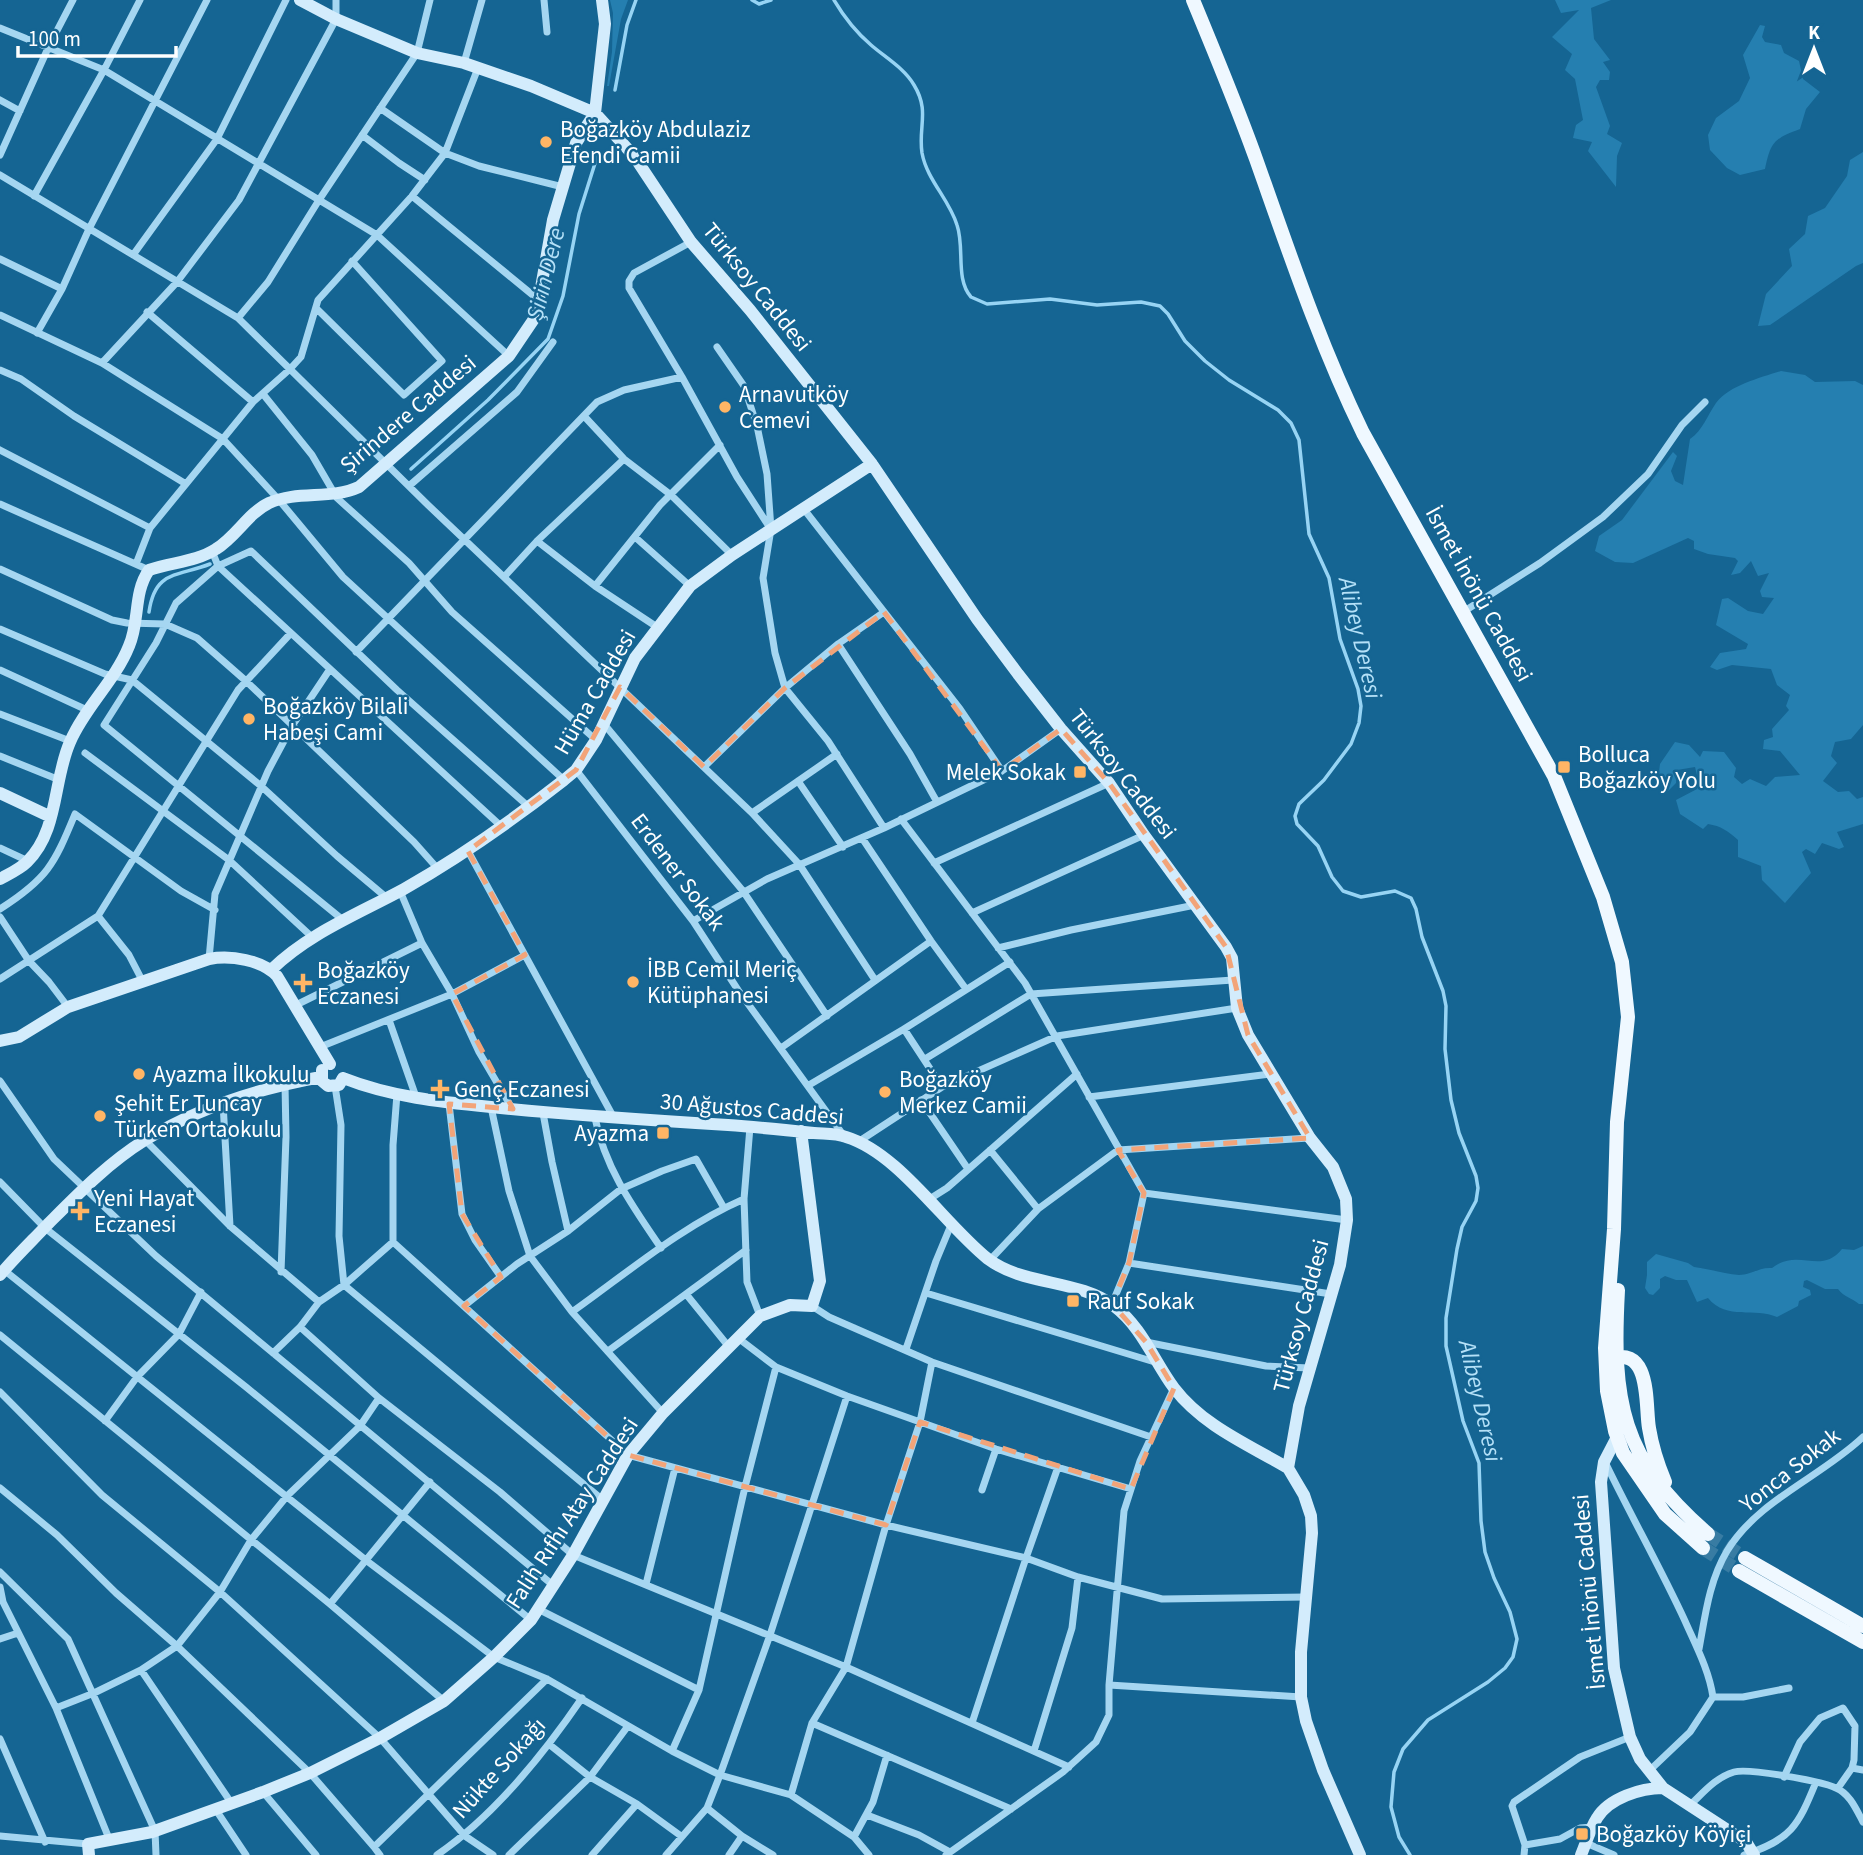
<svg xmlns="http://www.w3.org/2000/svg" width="1863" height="1855" viewBox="0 0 1863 1855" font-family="'Source Sans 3',sans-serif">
  <rect width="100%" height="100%" fill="#156593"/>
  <path fill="#257fb0" d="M610 0H628L621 19 609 86H607L612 52 613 13Z
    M1555 0H1611L1591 8 1594 39 1610 60 1603 62 1610 72 1609 80H1600L1596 87 1610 126 1607 134 1622 143 1617 156 1616 187 1588 151 1592 142 1573 138 1576 125 1583 120 1575 79 1565 70 1572 54 1552 37 1579 10 1561 13Z
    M1760 25 1765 26 1762 37 1765 42 1781 45 1784 53 1799 61 1803 79 1820 92 1806 109 1800 129C1774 139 1771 141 1765 169L1740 175 1727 168 1710 150 1708 135 1716 118 1739 101 1750 78 1743 55Z
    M1863 152V263L1856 266 1770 325 1758 326 1766 294 1792 266 1789 249 1805 234 1808 216 1825 208 1847 176 1850 160Z
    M1781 371 1805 375 1815 382 1855 381 1863 385V725L1851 739 1835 742 1831 756 1837 763 1823 781 1838 792 1849 791 1857 799 1863 797V824L1837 832 1844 847 1839 849 1822 843 1815 854 1806 849 1802 852 1811 873 1785 903 1762 880 1761 866 1738 857V840C1728 831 1721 826 1708 824L1703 829 1680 814 1676 800 1697 789 1699 783 1695 767 1677 770 1676 783 1666 793 1658 780 1660 764 1675 742 1689 745 1700 757 1703 751 1724 752 1736 768 1734 777 1742 784 1750 779 1766 786 1775 777 1800 775 1780 751 1763 749 1764 740 1773 737 1772 729 1789 710 1786 706 1790 695 1777 685 1771 669 1732 665 1717 670 1710 667 1720 653 1746 649 1748 644 1716 625 1722 599 1728 598 1748 611 1763 614 1774 598 1762 597 1760 591 1769 573 1758 576 1751 561 1740 573 1731 575 1738 561 1735 558 1708 554 1694 549V541L1688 538 1633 563 1615 562 1595 551 1599 536 1622 520 1673 452 1677 456 1671 471 1675 481 1683 485 1690 439C1703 430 1707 416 1716 403 1730 385 1760 378 1781 371Z
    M1863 1246V1304H1859C1852 1298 1844 1297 1838 1289H1825L1807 1280 1804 1281 1803 1287 1810 1290 1811 1295 1799 1301 1798 1306 1777 1317C1755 1307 1727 1321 1708 1298L1697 1302 1687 1280H1676L1665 1276 1660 1279V1288L1653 1295 1649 1294 1645 1288 1647 1275V1262L1656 1254 1688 1263 1694 1267C1709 1269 1725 1274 1739 1275 1751 1275 1759 1267 1772 1268 1799 1247 1820 1276 1842 1249L1854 1250Z"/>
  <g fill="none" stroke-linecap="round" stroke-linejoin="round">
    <path stroke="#97d4f4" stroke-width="3.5" d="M752 0 759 4 771 0
      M834 0C844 17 856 32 871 45 886 58 904 68 914 85 930 111 918 127 922 153 927 180 949 199 957 225 965 248 955 279 971 297L987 304 1050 299 1097 305 1141 302 1160 306 1168 314 1185 341 1205 361 1229 380 1278 410 1291 423 1299 440 1309 534 1329 578 1340 639 1358 689 1361 706 1359 723 1351 744 1324 780 1299 804 1295 816 1297 824 1318 846 1332 877 1343 891 1361 897 1395 891 1411 898 1416 909 1422 937 1443 991 1446 1006 1445 1049 1451 1100 1459 1133 1476 1176 1478 1188 1476 1201 1462 1227 1457 1249 1446 1318V1346L1463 1421 1479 1463 1481 1521 1485 1552 1494 1578 1510 1612 1517 1639 1513 1657 1505 1668 1488 1682 1428 1720 1403 1749 1394 1772 1391 1807 1399 1837 1410 1855
      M615 90 627 25 636 0
      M411 469 488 400 548 339 563 296 579 214 597 157
      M149 612C155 570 177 577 210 564"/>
    <path stroke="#387ca3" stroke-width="14" stroke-dasharray="14 7" stroke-linecap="butt" d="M1708 1534 1745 1558
      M1703 1548 1739 1571"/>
    <path stroke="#a5d6f1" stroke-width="7" d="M544 0 547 32
      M0 28 104 70 377 235 509 356
      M464 63 482 0
      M0 100 20 111
      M380 108 445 153 479 166 563 187
      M362 135 399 163 425 180
      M0 155 49 46 73 0
      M0 175 238 318 428 505 752 813 799 864 875 980
      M34 196 104 70 140 0
      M412 196 540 301
      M691 242 634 273 629 281V288L682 377 737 477 770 528
      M133 255 217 139 286 0
      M0 259 62 289
      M317 309 404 395 442 361 352 261
      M147 312 253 402
      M0 315 102 363 223 439 279 500 343 577 564 780
      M238 318 268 282 319 200 417 53 430 0
      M37 333 62 289 89 229 207 0
      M717 347 744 386 757 426 767 474 771 529 763 578 775 653 785 688 828 741 884 828
      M102 363 177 282 239 200 336 19V0
      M0 370 21 379 74 416 186 484
      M263 394 312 455 337 498 409 563 452 612 596 740
      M584 416 624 459 671 495 732 555
      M0 450 150 528
      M409 486 517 392 553 342
      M0 504 149 570
      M803 508 960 709 1002 771
      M635 537 690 586
      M537 541 595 586 657 627
      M212 551 218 566 502 827
      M136 564 150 528 253 402 290 369 301 357 318 300 412 196 445 153 478 68
      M0 569 112 620 127 623 165 624 197 638 246 681 414 842 438 869
      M504 577 537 541 624 459
      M595 586 660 505 720 445
      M1463 612 1540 563 1603 517 1648 474 1682 425 1705 402
      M0 629 105 674 132 680 261 786 337 856 387 898
      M838 644 884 612
      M356 652 597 402 624 390 682 377
      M0 670 87 710
      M0 714 70 741
      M604 724 743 891 827 1016
      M85 753 229 860 312 937
      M0 756 57 779
      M704 767 785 688 838 644 910 754 937 802
      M576 770 693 921 738 990 844 1136
      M798 781 843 847
      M752 813 837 754
      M901 819 1025 983 1144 1193 1129 1263 1112 1304
      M862 838 931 941 966 989
      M0 848 28 861
      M468 851 614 1118
      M934 863 1109 783
      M400 891 422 943 452 994 479 1052 513 1110
      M0 909C47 879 54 865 75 814L181 891 215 910
      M972 913 1144 835
      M98 916 129 955 143 982
      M0 917 29 961 49 982 68 1007
      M343 920 104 725 156 643 176 603 218 566 251 551 397 690 529 807
      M693 921 767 879 884 828 1002 771 1061 729
      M998 948 1071 930 1195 905
      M209 959 215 894 268 771 292 726 330 669
      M0 979 98 916 238 690 291 633
      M296 1005 422 943
      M389 1020 416 1097
      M904 1029 942 1087
      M320 1047 452 994 525 955
      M781 1048 931 941
      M925 1059 1031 994 1233 980
      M0 1081 54 1159 156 1256 554 1586
      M809 1085 904 1029 1010 962
      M335 1086 341 1125 339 1236 344 1285 604 1501
      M397 1094 393 1145V1242L628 1455 886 1525 1026 1558 1078 1577 1162 1599 1306 1597
      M1089 1097 1270 1074
      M921 1100 968 1169
      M223 1103 230 1226
      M449 1104 462 1214 475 1240 501 1277
      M491 1107 509 1191 530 1256 572 1312 663 1413
      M543 1113 552 1162 568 1231
      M595 1118C605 1168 633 1207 661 1248
      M750 1127 744 1199 747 1282 760 1316
      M145 1140 230 1226 319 1302
      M858 1142 942 1087 1057 1036 1237 1008
      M990 1150 1038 1209
      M0 1182 45 1228 246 1387 531 1620
      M1144 1193 1347 1220
      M928 1200 947 1188 1077 1074
      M990 1260 1038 1209 1118 1150 1309 1138
      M1129 1263 1331 1294
      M4 1270 367 1561 494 1657 547 1679 672 1751 720 1775 791 1795 854 1837 869 1855
      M281 1272 286 1137 285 1084
      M926 1293 1158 1363
      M686 1294 729 1347
      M464 1306 517 1264 568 1231 621 1189 662 1171 696 1159 724 1208
      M812 1306 829 1317 932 1362 1151 1437
      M572 1312C627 1273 682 1226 744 1199
      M300 1327 379 1398 500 1492 573 1555 846 1667 1069 1767
      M0 1335 330 1604 444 1701
      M738 1338 776 1367 847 1396 996 1449 1131 1489
      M1146 1342 1266 1366 1309 1368
      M906 1349 936 1261 951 1225
      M608 1351 746 1250
      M273 1353 300 1327 319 1302 344 1285 393 1242
      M0 1392 102 1495 220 1592 380 1738 465 1836 493 1855
      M105 1421 137 1377 179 1334 201 1292
      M1605 1462C1631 1516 1660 1567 1685 1621 1696 1646 1709 1670 1713 1697L1690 1732 1649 1771
      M0 1488 57 1535 116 1593 177 1646 310 1773 374 1847
      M982 1490 996 1449
      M0 1572 68 1639 155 1831 156 1855
      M646 1584 675 1468
      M0 1587 3 1602 56 1708 110 1841
      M330 1604 430 1482
      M540 1610 699 1690
      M0 1639 18 1633
      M1699 1649C1705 1617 1709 1581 1727 1551 1758 1500 1821 1477 1863 1437
      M141 1670 232 1804
      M1109 1685 1301 1697
      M1713 1697H1743L1789 1688
      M56 1708 94 1693 141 1670 177 1646 220 1592 251 1540 287 1496 360 1426 379 1398
      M812 1723 1011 1809
      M972 1723 1026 1558 1058 1467
      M0 1739 45 1842
      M550 1745 590 1777 628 1726
      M672 1751 699 1690 745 1487 776 1367
      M1034 1751 1072 1628 1078 1577
      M1852 1768 1863 1770
      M1784 1777 1800 1742 1820 1718 1843 1708 1855 1726 1854 1760 1852 1768 1838 1788
      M263 1792 316 1855
      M791 1795 812 1723 846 1667 886 1525 920 1422 932 1362
      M1690 1805C1703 1793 1716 1777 1734 1772 1749 1768 1821 1781 1836 1788 1850 1794 1856 1809 1863 1822
      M707 1808 742 1836
      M216 1810 246 1855
      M867 1815 919 1835 950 1852
      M0 1836 88 1844
      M854 1837 873 1802 887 1755
      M1586 1843 1614 1855
      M1525 1845 1560 1839 1580 1828 1592 1827
      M380 1855 374 1847 547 1679
      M437 1855C494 1816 543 1755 582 1698
      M509 1855 590 1777 637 1804
      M592 1855 637 1804 681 1836
      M666 1855 707 1808 720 1775 770 1635 847 1396
      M729 1855 742 1836 773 1855
      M946 1855 1063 1772 1096 1742 1109 1715V1685L1124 1511 1140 1461 1174 1388
      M1524 1855 1525 1845 1512 1806 1514 1802 1580 1757 1630 1737
      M1744 1855C1791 1840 1798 1826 1816 1782"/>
    <path stroke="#d3ecfc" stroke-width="12" d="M300 0 336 19 417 53 464 63 531 86 595 113 634 156 691 242 750 310 872 464 977 619 1018 674 1061 729 1109 783 1144 835 1226 947 1232 958 1237 1008 1248 1035 1310 1138 1333 1167 1346 1199 1347 1220 1340 1265 1299 1406 1288 1468 1304 1495 1311 1516 1312 1533 1301 1652V1697L1306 1721 1323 1770 1360 1855
      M0 793 51 817
      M0 879C9 874 20 869 27 862 59 831 53 780 70 742 85 707 115 681 129 646 140 621 133 593 149 570 172 562 196 562 216 549 236 537 248 513 269 503 298 490 331 500 359 487L509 356 536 316 553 220 576 143 595 113 605 24 602 0
      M271 970C309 933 358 914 404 889 460 857 513 820 564 780L576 770 596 740 635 658 690 586 732 555 872 464
      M0 1041 19 1037 68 1007 209 959C231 955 262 960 277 976L330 1064
      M322 1070V1081L328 1086 339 1085 343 1078
      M343 1078C391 1097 441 1102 491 1107 570 1115 648 1120 728 1125 756 1127 785 1130 814 1133 824 1134 836 1133 846 1137 899 1153 944 1224 988 1259 1024 1286 1078 1279 1114 1306 1142 1327 1154 1361 1174 1388 1203 1426 1249 1445 1288 1468
      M0 1275C15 1257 32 1241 48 1224 78 1194 108 1163 145 1140 198 1108 260 1088 321 1077
      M1617 1437 1604 1462 1601 1482 1614 1668 1630 1737 1640 1759 1663 1788 1746 1842 1754 1855
      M89 1855 88 1844 152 1832 263 1792 310 1773 380 1738 444 1701 494 1657 531 1620 573 1555 628 1455 663 1413 760 1316 790 1305 812 1306 820 1281 801 1131
      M1581 1855C1586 1843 1590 1829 1597 1818 1609 1798 1641 1788 1663 1788"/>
    <path stroke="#eff8ff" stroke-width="14" d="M1193 0C1215 53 1237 106 1256 159 1289 252 1320 345 1363 433L1554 776 1603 897 1622 962 1628 1017 1617 1122 1614 1229 1605 1348 1607 1391 1615 1431 1623 1453 1665 1514 1703 1548
      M1618 1290C1612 1401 1620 1458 1708 1534
      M1610 1359C1652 1345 1645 1406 1649 1428 1652 1447 1658 1465 1665 1482
      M1745 1558 1863 1626
      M1739 1571 1863 1642"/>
  </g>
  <path fill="none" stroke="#f2a479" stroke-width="5" stroke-dasharray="14 9" stroke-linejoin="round" d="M884 612 1002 771 1061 729 1109 783 1226 947 1248 1035 1310 1138 1118 1150 1144 1193 1129 1263 1112 1304 1146 1342 1174 1388 1131 1489 920 1422 886 1525 628 1455 464 1306 501 1277 462 1214 449 1104 513 1109 452 994 525 955 468 851 576 770 620 687 704 767 785 688Z"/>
  <g fill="#ffb565" stroke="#156593" stroke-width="2.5">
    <circle cx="546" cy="142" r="7"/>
    <circle cx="725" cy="407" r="7"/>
    <circle cx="249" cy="719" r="7"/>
    <rect x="1557" y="760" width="14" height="14" rx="3.5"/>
    <rect x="1073" y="765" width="14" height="14" rx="3.5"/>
    <circle cx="633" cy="982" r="7"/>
    <path d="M299.5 972.5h7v7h7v7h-7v7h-7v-7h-7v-7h7z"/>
    <circle cx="139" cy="1074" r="7"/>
    <path d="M436.5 1078.5h7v7h7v7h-7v7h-7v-7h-7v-7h7z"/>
    <circle cx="885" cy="1092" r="7"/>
    <circle cx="100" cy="1116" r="7"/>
    <rect x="656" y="1126" width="14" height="14" rx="3.5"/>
    <path d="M76.5 1200.5h7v7h7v7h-7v7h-7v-7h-7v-7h7z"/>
    <rect x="1066" y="1294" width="14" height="14" rx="3.5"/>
    <rect x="1575" y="1827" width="14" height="14" rx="3.5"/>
  </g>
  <g text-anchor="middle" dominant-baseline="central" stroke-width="5" stroke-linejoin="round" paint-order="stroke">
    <g font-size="23" fill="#fff" stroke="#156593" text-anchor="start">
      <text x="560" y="129">Boğazköy Abdulaziz<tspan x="560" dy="26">Efendi Camii</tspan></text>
      <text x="739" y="394">Arnavutköy<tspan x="739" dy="26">Cemevi</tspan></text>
      <text x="263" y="706">Boğazköy Bilali<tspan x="263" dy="26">Habeşi Cami</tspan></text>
      <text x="1578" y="754">Bolluca<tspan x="1578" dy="26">Boğazköy Yolu</tspan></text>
      <text x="1066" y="772" text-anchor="end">Melek Sokak</text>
      <text x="647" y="969">İBB Cemil Meriç<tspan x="647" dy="26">Kütüphanesi</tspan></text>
      <text x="317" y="970">Boğazköy<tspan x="317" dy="26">Eczanesi</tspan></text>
      <text x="153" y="1074">Ayazma İlkokulu</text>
      <text x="899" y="1079">Boğazköy<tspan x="899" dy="26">Merkez Camii</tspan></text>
      <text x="454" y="1089">Genç Eczanesi</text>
      <text x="114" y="1103">Şehit Er Tuncay<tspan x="114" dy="26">Türken Ortaokulu</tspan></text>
      <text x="649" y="1133" text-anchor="end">Ayazma</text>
      <text x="94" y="1198">Yeni Hayat<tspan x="94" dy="26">Eczanesi</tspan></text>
      <text x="1087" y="1301">Rauf Sokak</text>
      <text x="1596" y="1834">Boğazköy Köyiçi</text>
    </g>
    <g font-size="23" fill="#fff" stroke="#156593">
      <text transform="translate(757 287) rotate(51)">Türksoy Caddesi</text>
      <text transform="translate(408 414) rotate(-40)">Şirindere Caddesi</text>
      <text transform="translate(1479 594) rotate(61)">İsmet İnönü Caddesi</text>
      <text transform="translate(595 692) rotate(-60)">Hüma Caddesi</text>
      <text transform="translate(1123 774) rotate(52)">Türksoy Caddesi</text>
      <text transform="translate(678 872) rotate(53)">Erdener Sokak</text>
      <text transform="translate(752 1109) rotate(5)">30 Ağustos Caddesi</text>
      <text transform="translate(1301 1316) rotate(-75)">Türksoy Caddesi</text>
      <text transform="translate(1790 1470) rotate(-38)">Yonca Sokak</text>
      <text transform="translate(572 1513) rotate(-57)">Falih Rıfhı Atay Caddesi</text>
      <text transform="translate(1589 1592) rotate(-95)">İsmet İnönü Caddesi</text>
      <text transform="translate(499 1768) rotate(-48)">Nükte Sokağı</text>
    </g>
    <g font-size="24" font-style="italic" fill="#b5e1f8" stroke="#156593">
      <text transform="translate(546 274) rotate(-76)">Şirin Dere</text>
      <text transform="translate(1360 638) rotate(77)">Alibey Deresi</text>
      <text transform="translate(1480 1401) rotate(77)">Alibey Deresi</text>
    </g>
  </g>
  <g transform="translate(1814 49)" stroke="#156593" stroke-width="5" paint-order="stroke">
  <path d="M0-5L12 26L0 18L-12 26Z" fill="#ffffff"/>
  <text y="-10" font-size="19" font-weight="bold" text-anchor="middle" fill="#ffffff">K</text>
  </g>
  <path d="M18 46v10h158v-10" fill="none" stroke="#ffffff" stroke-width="3.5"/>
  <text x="28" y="46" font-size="21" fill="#ffffff" stroke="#156593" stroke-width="5" paint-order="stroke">100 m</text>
</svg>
